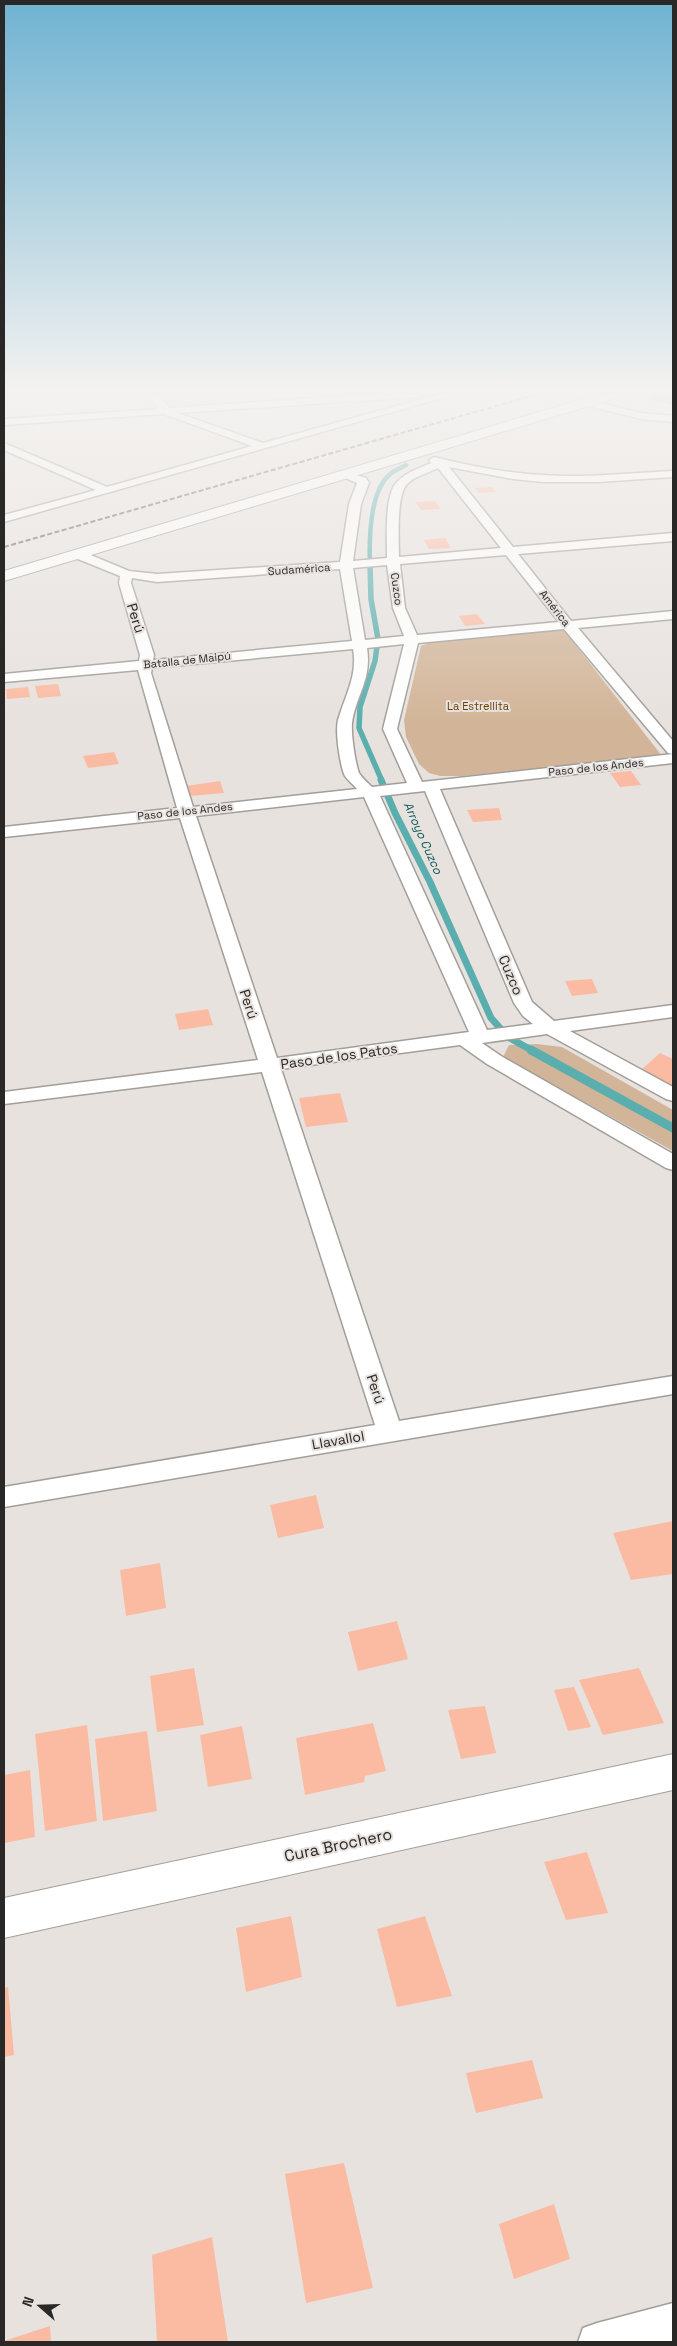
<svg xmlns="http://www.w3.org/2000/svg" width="677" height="2346" viewBox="0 0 677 2346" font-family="'Space Grotesk',sans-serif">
  <rect width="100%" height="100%" fill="#e7e2de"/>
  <path fill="#d2b599" d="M564 630 662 756 463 776H440L429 773 419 764 406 737 404 720 421 646 433 641Z
    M537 1044 562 1047 673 1110V1151L503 1057 509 1045Z"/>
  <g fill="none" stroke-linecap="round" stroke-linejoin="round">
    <path stroke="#5aaeae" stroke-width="4.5" d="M370 566C369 540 369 494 389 475 393 471 401 468 406 465"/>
    <path stroke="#5aaeae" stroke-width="5.5" d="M370 565 371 599 378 639 375 661 360 707 359 728 382 781"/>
    <path stroke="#5aaeae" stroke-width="7" d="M381 780 395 813 430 882 491 1018 508 1037 533 1051"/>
    <path stroke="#5aaeae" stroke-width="9" d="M531 1050 673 1128"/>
    <path fill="#5aaeae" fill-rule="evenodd" d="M648 394H673V405L651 399Z"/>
  </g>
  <path fill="#fbbba3" d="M491 487 496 492 479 493 475 488Z
    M435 501 441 509 421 510 415 502Z
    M445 538 451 548 429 549 424 540Z
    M477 614 485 624 465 626 459 616Z
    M58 684 61 696 38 698 35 686Z
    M28 687 30 697 7 699 6 689Z
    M114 752 119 764 88 768 83 756Z
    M631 771 641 785 620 787 610 773Z
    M220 781 224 793 190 796 186 786Z
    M499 808 502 820 473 822 467 810Z
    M592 979 598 993 572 996 565 981Z
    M208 1009 213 1025 179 1030 175 1014Z
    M660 1053 673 1059V1088L640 1071Z
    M340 1093 348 1122 306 1127 299 1098Z
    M316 1495 324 1528 278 1538 270 1505Z
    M673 1521V1574L631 1580 613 1533Z
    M160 1563 166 1608 126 1616 120 1570Z
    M397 1621 408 1659 358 1671 348 1632Z
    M194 1668 204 1725 157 1732 150 1676Z
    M639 1668 664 1723 603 1735 579 1680Z
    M574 1687 591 1727 568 1731 554 1690Z
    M485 1706 496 1753 461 1759 448 1710Z
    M373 1723 386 1771 365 1776 364 1782 305 1795 296 1738Z
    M87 1725 97 1821 45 1831 35 1734Z
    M242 1726 252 1779 208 1787 200 1735Z
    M147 1731 157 1811 103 1821 95 1739Z
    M30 1770 35 1837 4 1843V1775Z
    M587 1852 608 1913 566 1920 544 1862Z
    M291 1916 302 1977 246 1992 236 1928Z
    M425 1916 452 1996 397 2007 377 1929Z
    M8 1987 14 2055 4 2057V1988Z
    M532 2060 543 2098 476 2113 466 2073Z
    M344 2163 373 2288 306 2303 285 2174Z
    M554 2204 570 2259 514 2279 499 2224Z
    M212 2237 228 2342H157L152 2255Z
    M50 2326 51 2342H4V2341Z"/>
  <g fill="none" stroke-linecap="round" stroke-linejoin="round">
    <g stroke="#a29e99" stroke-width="3">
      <path id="street" d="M149 394H159L169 408 372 394H423L418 397 178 413 263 443 440 394H456L4 522V515L96 490 4 450V443L107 487 252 446 164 414 4 425V419L158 409Z
        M588 400 641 413 673 416V422L641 419 584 405 583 403Z
        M434 457C469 466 507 473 543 475 587 478 630 473 673 471V477L598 482H543L513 479 449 467 513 547 673 533V541L518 554 571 621 673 611V619L578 628 673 741V763L440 789 532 1002 554 1021 673 1005V1017L570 1031 673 1087V1101L666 1099 547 1034 482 1043 501 1056 673 1154V1170L666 1168 487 1064 460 1045 281 1069 399 1421 673 1376V1394L4 1507V1487L375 1425 262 1072 4 1104V1092L258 1060 180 818 4 837V827L177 808 138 670 4 682V674L139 661 140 655 119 583 120 576 73 557 71 554 73 551H81L129 571 157 574 340 562 349 504 357 483 343 477V473L347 472 366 478 369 483 361 504 353 561 387 558C387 540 384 494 397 482 406 472 420 468 431 463L429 460ZM438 468 501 548 399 557C399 540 396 496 407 484 415 476 428 473 438 468ZM506 555 559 622 417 635 405 608 400 564ZM387 565 393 608 404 636 365 640 353 568ZM340 569 352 641 153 660 154 655 131 583 132 578 157 582ZM564 629 668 753 673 754 422 782 397 729 418 643ZM404 644 383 729 407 783 372 787C368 783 362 778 359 773 355 762 351 734 352 723 356 695 372 680 367 648ZM353 649C358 675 345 696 338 720 335 732 340 763 344 774 346 779 353 784 357 789L193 807 151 673 152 668ZM425 791 514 1003 523 1016 533 1024 487 1030 380 796ZM364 797 469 1032 277 1058 196 816Z
        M673 2303V2341L578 2342 583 2328 597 2323Z"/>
    </g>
    <g stroke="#a29e99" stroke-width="2">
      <path id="secondary" d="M600 394H620L619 397 4 581V571Z
        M673 1754V1790L4 1938V1898Z"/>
    </g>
    <use href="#street" fill="#fff" fill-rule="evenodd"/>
    <use href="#secondary" fill="#fff" fill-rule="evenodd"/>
    <path stroke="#625f5c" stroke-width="2" stroke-dasharray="5 2.5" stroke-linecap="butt" d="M4 547 538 394"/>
  </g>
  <linearGradient id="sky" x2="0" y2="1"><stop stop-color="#6fb2d1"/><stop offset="0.54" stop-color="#f4f2f0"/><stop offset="1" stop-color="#f4f2f0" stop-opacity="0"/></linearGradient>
  <rect width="677" height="723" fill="url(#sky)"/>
  <g text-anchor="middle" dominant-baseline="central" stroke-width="4" stroke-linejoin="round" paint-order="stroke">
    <g font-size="11" fill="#2a2826" stroke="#e7e2de">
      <text transform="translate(299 569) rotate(-4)">Sudamérica</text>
      <text transform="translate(397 589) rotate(82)">Cuzco</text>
      <text transform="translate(555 608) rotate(52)">América</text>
      <text transform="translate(187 660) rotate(-6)">Batalla de Maipú</text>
      <text transform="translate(596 767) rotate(-6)">Paso de los Andes</text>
      <text transform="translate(185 811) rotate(-6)">Paso de los Andes</text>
    </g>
    <g font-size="11" fill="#6a3e02" stroke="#e7e2de">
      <text x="478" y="706">La Estrellita</text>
    </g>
    <g font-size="12" font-style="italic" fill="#065455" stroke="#e7e2de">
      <text transform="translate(423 838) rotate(66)">Arroyo Cuzco</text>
    </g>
    <g font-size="14" fill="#2a2826" stroke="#e7e2de">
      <text transform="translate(136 618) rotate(73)">Perú</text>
      <text transform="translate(511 975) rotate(67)">Cuzco</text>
      <text transform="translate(249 1004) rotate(72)">Perú</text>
      <text transform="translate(339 1056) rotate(-8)">Paso de los Patos</text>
      <text transform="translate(376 1389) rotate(72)">Perú</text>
      <text transform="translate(338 1440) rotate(-10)">Llavallol</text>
    </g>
    <g font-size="16" fill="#2a2826" stroke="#e7e2de">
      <text transform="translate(338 1845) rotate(-12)">Cura Brochero</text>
    </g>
  </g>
  <rect width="677" height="2346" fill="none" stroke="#2a2826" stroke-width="10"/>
  <g transform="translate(40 2306) rotate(290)" stroke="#e7e2de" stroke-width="4" paint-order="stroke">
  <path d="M0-4L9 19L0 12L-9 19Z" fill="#2a2826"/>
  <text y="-8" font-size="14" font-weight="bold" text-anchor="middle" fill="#2a2826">N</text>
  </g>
</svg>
